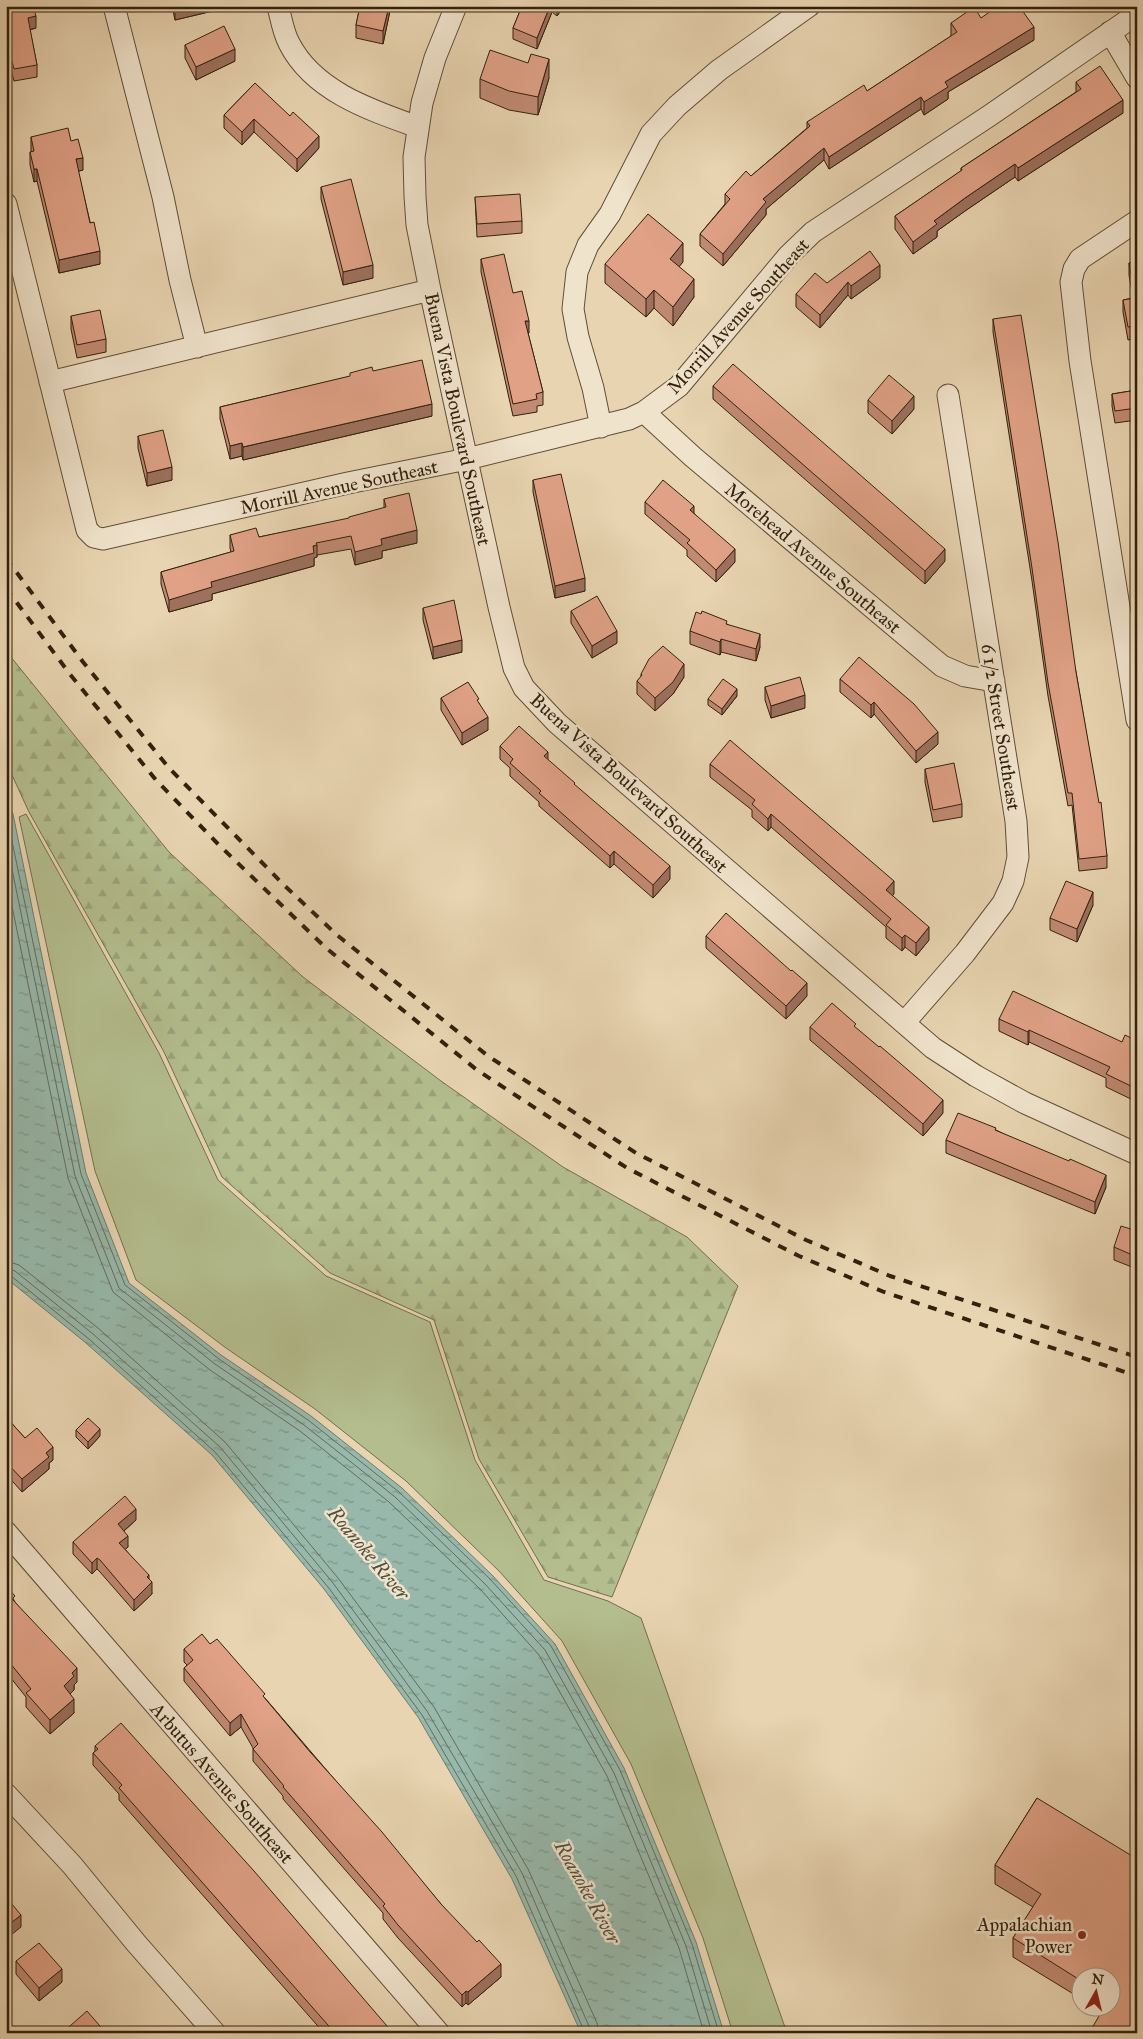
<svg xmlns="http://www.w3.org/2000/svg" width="1143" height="2039" viewBox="0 0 1143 2039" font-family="'IM FELL Great Primer',serif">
  <defs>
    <pattern id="forest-firs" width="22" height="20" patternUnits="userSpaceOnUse" patternTransform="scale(1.25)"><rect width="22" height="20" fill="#b3bd8e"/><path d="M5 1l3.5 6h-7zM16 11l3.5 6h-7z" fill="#9aa279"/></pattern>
    <pattern id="water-ripples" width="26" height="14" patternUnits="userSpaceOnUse" patternTransform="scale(1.25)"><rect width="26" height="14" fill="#97b8aa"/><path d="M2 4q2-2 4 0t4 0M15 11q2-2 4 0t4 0" fill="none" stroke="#7c9589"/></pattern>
  </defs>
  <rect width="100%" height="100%" fill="#e8d4b1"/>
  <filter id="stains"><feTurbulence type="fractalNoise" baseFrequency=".004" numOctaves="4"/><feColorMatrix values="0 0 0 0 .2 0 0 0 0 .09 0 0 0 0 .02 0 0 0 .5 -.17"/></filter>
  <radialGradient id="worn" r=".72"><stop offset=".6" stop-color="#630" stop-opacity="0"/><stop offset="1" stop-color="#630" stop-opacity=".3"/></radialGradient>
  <path fill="#b3bd8e" stroke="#726f4e" d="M26 814 159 1053 218 1180 326 1276 430 1322 475 1460 544 1580 608 1601 641 1618 787 2033H733L703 1938 631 1764 562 1641 499 1571 406 1481 315 1409 226 1348 136 1280 95 1171 19 817Z"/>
  <path fill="url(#forest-firs)" stroke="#726f4e" d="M6 651 169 852 303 977 441 1081 563 1167 687 1237 738 1286 612 1597 548 1577 479 1459 434 1320 330 1273 222 1177 164 1052 29 812 6 762Z"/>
  <path fill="url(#water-ripples)" stroke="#6f7c6b" d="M6 798 13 814 86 1173 129 1283 221 1355 311 1416 402 1488 493 1576 555 1644 624 1768 696 1942 724 2033H581L512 1879 418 1717 324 1589 212 1455 86 1343 6 1278Z"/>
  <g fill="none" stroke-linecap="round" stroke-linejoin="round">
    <path stroke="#646c5c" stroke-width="1" d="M6 812 81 1174 125 1285 219 1359 308 1420 399 1492 490 1579 551 1646 620 1770 692 1944 719 2033
      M6 840 75 1176 119 1288 215 1364 304 1425 394 1496 485 1584 545 1650 614 1773 686 1946 712 2033
      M6 877 68 1178 113 1292 210 1370 300 1431 389 1502 480 1589 539 1655 607 1776 679 1948 704 2033
      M6 1261 19 1265 98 1328 225 1442 338 1578 434 1707 528 1869 597 2023 599 2033
      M6 1268 15 1271 93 1334 220 1447 333 1583 427 1711 522 1873 592 2033
      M6 1275 11 1276 89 1339 215 1452 328 1587 422 1715 516 1876 585 2033"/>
    <g stroke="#604e36" stroke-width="23">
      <path id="minor" d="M114 6 163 197 180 280 197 347
        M278 6C281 18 283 32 289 43 313 91 370 110 418 127
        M456 6 435 58 422 103 414 157 415 196 417 225 430 290 499 607 514 668 524 688 557 723 933 1048 976 1076 1025 1103 1137 1154
        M1110 32 1137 78
        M6 204 87 530 94 537 103 539 348 483 467 459 629 419 644 412 679 386 789 255 813 232 989 116 1137 14
        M1137 221 1080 259 1074 269 1071 282 1080 361 1137 720
        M50 382 430 290
        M644 412 693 457 942 666 965 676 994 681
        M601 427 593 388 578 337 573 309 577 272 588 245 610 214 651 134 677 106 719 70 809 6
        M904 1023 965 953 1003 903 1013 881 1018 857 1016 821 948 395
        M6 1532 439 2033
        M6 1794 72 1865 136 1943 215 2033"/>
    </g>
    <use href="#minor" stroke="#f0e3cc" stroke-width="21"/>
    <path stroke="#32210d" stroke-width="4" stroke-dasharray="9 9" stroke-linecap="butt" d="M6 558 83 662 169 768 285 886 337 935 488 1056 636 1153 806 1240 890 1276 1137 1357
      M6 588 69 673 156 780 218 844 326 948 477 1070 627 1168 799 1256 884 1292 1137 1376"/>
  </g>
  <path fill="#c18a73" stroke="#32210d" d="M6 6 36 28 30 30 37 65V77L14 81 6 50Z
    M172 6H217V10L175 20Z
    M360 6H391L383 44 356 38V25Z
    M522 6H564L557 16 552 12 537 49 513 39V28Z
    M981 18 1034 40 948 92V99L924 115 921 109 829 169 824 160 766 209V215L723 266 700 246V234L725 204V194L751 176 807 128V122L867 91 951 36V23Z
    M185 45 235 61 196 80 185 58Z
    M549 78 538 115 509 110 480 98V79Z
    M1076 82 1123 113 1018 181 1015 177 965 211 937 231V237L913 254 895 229V216L961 171V168L1076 92Z
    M255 83 319 148 297 172 254 132 242 145 224 128V115Z
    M31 137 71 141 83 170 78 171 100 264 59 273 37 181 34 182 30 165V152H31Z
    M321 187 373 278 343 285 321 199Z
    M475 197 522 221V233L477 237Z
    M481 259 513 293 529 333H528L543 392V405L537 406V412L513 416 481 272Z
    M683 262 679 266 694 297 673 326 654 308 646 317 605 283V264Z
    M1137 262V338L1128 340 1123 312V300L1133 298 1129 275V263Z
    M880 278 851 299 848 295 820 328 796 307V294L827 283Z
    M71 316 106 339V352L77 358 71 329Z
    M993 319 1076 672 1107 856V868L1079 871 1072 805 1068 806 1048 696 1032 581 993 332Z
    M373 371 432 416 243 460 242 456 230 459 220 419V407Z
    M713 386 945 561 925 584 713 399Z
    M1137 390V420L1115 423 1112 406V394Z
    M868 400 914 409 892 434 868 413Z
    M138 436 172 480 147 486 138 448Z
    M533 480 585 591 555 598 533 492Z
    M384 499 417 543 382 551V558L355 565 351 549 317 555V557L314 558V566L212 594V600L169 612 161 584V572L231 552 230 548V535L259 537 349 519 384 508Z
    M645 502 694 513 735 562 716 582 687 556V550L645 514Z
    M423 608 462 652 433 659 423 620Z
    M571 611 617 643 592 658 571 623Z
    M727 624 760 647 756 661 721 652 720 655 690 644V631Z
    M641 674 684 677 673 694 655 711 637 694V681L641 677Z
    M840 679 938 744 916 763 874 714 871 718 840 692Z
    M765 687 805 708 771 718 765 700Z
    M737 696 722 715 708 705V699Z
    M441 698 479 703 488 730 462 745 441 710Z
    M500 746 548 760 670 879 653 898 614 864 610 868 539 806V802L510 776V768L500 759Z
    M710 764 894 894 892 896 929 940 916 956 905 947 902 951 886 938V927L771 827 768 831 752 817V810L710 777Z
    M925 769 962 804V817L933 822 925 782Z
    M1093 905 1077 942 1050 930V918Z
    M706 936 791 971 807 996 786 1019 706 948Z
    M999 1019 1122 1042 1137 1041V1092L1133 1100 1106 1087V1078L1029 1042 1028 1045 999 1031Z
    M810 1027 856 1028 943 1113 923 1136 810 1040Z
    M996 1130 1106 1187 1095 1214 946 1153V1140Z
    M1137 1231V1269L1114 1260V1247Z
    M6 1417 25 1438 53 1460 49 1463V1469L22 1492 6 1474Z
    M76 1430 100 1436 88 1449 76 1437Z
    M136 1520 124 1531 128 1547 125 1549 149 1579 152 1594 134 1611 100 1572 97 1569 92 1574 73 1554V1542Z
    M6 1586 15 1602 77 1682 74 1685V1690L70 1694 74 1713 50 1734 26 1707V1697L10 1677 6 1680Z
    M210 1644 265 1698 441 1904 501 1977 468 2005 466 2003 462 2007 398 1938 383 1919V1913L283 1799V1796L253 1761V1748L241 1727 230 1736 184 1681V1668L187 1665 184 1662V1649Z
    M95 1746 393 2033H324L119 1800V1794L93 1765V1753L95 1751Z
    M1037 1798 1137 2033 1094 2006H1110V1976H1080V1998L1013 1957V1938L1033 1907 995 1884V1865Z
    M16 1961 62 1982 39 2001 16 1974Z"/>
  <path fill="#9d715e" stroke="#32210d" d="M178 6H217V10L175 20V7Z
    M389 6H391L383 44V31Z
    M550 6H552V12L537 49V38Z
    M557 6H564L557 16Z
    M36 16V28L28 30V18Z
    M1034 27V40L948 92V99L924 115V102L945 82Z
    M235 49V61L196 80V67Z
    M549 59V78L538 115V97Z
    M921 97V109L829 169V157Z
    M1123 100V113L1018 181V168Z
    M254 119V132L242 145V132Z
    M319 136V148L297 172V159Z
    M824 148V160L766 209V215L723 266V254L763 199Z
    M83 158V170L76 172V159Z
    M1015 164V177L965 211 937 231V237L913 254V242L934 221 965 198Z
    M34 169H37V181L34 182Z
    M683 243V262L670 278V259Z
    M100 251V264L59 273V260Z
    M373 265V278L343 285V272Z
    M880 265V278L851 299V286Z
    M694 279V297L673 326V307Z
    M848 282V295L820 328V315Z
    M654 290V308L646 317V299Z
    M7 302V315L6 316V303Z
    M525 321H529V333L525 334Z
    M914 396V409L892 434V421Z
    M432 404V416L243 460V447Z
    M242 443V456L230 459V446Z
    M172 467V480L147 486V473Z
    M694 506V518L690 510Z
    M417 530V543L382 551V558L355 565V552L381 539Z
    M317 545V557L314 558V566L212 594V600L169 612V600L211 582Z
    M735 549V562L716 582V570Z
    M945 549V561L925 584V571Z
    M585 578V591L555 598V586Z
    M617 631V643L592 658V646Z
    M760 634V647L756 661V649Z
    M721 639V652L720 655V642Z
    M462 640V652L433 659V647Z
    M684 664V677L673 694 655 711V698Z
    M737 689V696L722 715V709Z
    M805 695V708L771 718V706Z
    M874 702V714L871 718V705Z
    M488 717V730L462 745V733Z
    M938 732V744L916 763V751Z
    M548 752V765L544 756Z
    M771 814V827L768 831V819Z
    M614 851V864L610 868V856Z
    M670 866V879L653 898V885Z
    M894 881V894L886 903V890Z
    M1093 892V905L1077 942V929Z
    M929 927V940L916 956V943Z
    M905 935V947L902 951V938Z
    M807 983V996L786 1019V1006Z
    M1029 1030V1042L1028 1045V1032Z
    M1137 1080V1092L1133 1100V1087Z
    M943 1100V1113L923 1136V1124Z
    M1106 1175V1187L1095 1214V1202Z
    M100 1429V1436L88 1449V1442Z
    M53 1447V1460L49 1463V1469L22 1492V1479L46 1453Z
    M136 1509V1520L118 1536V1524Z
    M128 1536V1547L119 1555V1543Z
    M97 1558V1569L92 1574V1563Z
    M149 1575V1585L152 1582V1594L134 1611V1600L147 1577Z
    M10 1663V1677L6 1680V1667Z
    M77 1668V1682L74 1685V1690L64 1700V1686L72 1673Z
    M74 1699V1713L50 1734V1720Z
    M241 1714V1727L230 1736V1723Z
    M21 1915V1927L6 1939V1927Z
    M501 1964V1977L468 2005V1992Z
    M62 1969V1982L39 2001V1988Z
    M466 1991V2003L462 2007V1995Z"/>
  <path fill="#e0a186" stroke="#32210d" d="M6 6H33L36 16 28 18 37 65 14 69 6 38Z
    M360 6H389L383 31 356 25Z
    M522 6H550L537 38 513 28Z
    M998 6H1019L1034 27 945 82 948 87 924 102 921 97 829 157 824 148 763 199 766 202 723 254 700 234 730 199 725 194 746 171 751 176 810 126 807 122 864 85 867 91 957 32 951 23 974 7 981 18Z
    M224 26 235 49 196 67 185 45Z
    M490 50 528 63 531 54 549 59 538 97 509 91 480 79Z
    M1100 66 1123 100 1018 168 1015 164 965 198 934 221 937 224 913 242 895 216 962 170 961 168 1081 89 1076 82Z
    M255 83 290 116 293 112 319 136 297 159 254 119 242 132 224 115Z
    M68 128 71 141 78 139 83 158 76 159 90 223 94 222 100 251 59 260 37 169H34L30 152 34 151 31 137Z
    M351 179 373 265 343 272 321 187Z
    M520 194 522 221 477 224 475 197Z
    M648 214 683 243 670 259 694 279 673 307 654 290 646 299 605 264Z
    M870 251 880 265 851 286 848 282 820 315 796 294 815 273 827 283Z
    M504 254 513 293 522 291 529 321H525L543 392 536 394 537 399 513 404 481 259Z
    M1137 262V326L1128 327 1123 300 1135 298 1129 263Z
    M100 310 106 339 77 345 71 316Z
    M1021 315 1058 542 1076 672 1099 803 1101 802 1107 856 1079 859 1072 793H1068L1048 683 1032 568 993 319Z
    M422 360 432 404 243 447 242 443 230 446 220 407 350 376V373L372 367 373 371Z
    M733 364 945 549 925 571 713 386Z
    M889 375 914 396 892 421 868 400Z
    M1137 390V408L1115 411 1112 394Z
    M163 430 172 467 147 473 138 436Z
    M561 474 585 578 555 586 533 480Z
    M663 480 694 506 690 510 735 549 716 570 687 543 690 540 645 502Z
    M409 493 417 530 381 539 382 545 355 552 351 536 316 543 317 545 313 546 314 553 211 582 212 587 169 600 161 572 234 551 230 535 256 528 259 537 349 518V517L386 507 384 499Z
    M597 596 617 631 592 646 571 611Z
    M454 600 462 640 433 647 423 608Z
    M702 611 727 621 726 624 760 634 756 649 721 639 720 642 690 631 696 612 701 614Z
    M663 646 684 664 673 682 655 698 637 681 642 675 641 674 649 659Z
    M859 657 914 704 938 732 916 751 874 702 871 705 840 679Z
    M800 677 805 695 771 706 765 687Z
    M723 679 737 689 722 709 708 699Z
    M468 682 479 699 477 700 488 717 462 733 441 698Z
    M519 726 548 752 544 756 575 783 574 784 670 866 653 885 614 851 610 856 539 793 541 791 510 763 513 759 500 746Z
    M730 740 894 881 886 890 929 927 916 943 905 935 902 938 886 925 891 919 771 814 768 819 752 804 755 800 710 764Z
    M954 763 962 804 933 810 925 769Z
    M1066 881 1093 892 1077 929 1050 918Z
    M726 913 791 971 792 970 807 983 786 1006 706 936Z
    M1013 991 1122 1042 1125 1035 1137 1041V1080L1133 1087 1106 1074 1110 1067 1029 1030 1028 1032 999 1019Z
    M832 1003 856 1024 854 1026 879 1047 880 1046 943 1100 923 1124 810 1027Z
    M958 1113 996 1128 995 1130 1069 1161 1070 1159 1106 1175 1095 1202 946 1140Z
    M1121 1226 1137 1231V1257L1114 1247Z
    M6 1417 25 1438 37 1428 53 1447 46 1453 49 1457 22 1479 6 1462Z
    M88 1418 100 1429 88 1442 76 1430Z
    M125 1496 136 1509 118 1524 128 1536 119 1543 149 1575 147 1577 152 1582 134 1600 100 1560 97 1558 92 1563 73 1542Z
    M6 1586 15 1596 12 1599 77 1668 72 1673 74 1676 64 1686 74 1699 50 1720 26 1693 31 1689 10 1663 6 1667Z
    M202 1634 210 1644 217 1639 265 1694 263 1696 311 1753 382 1832 441 1904 477 1942 479 1940 501 1964 468 1992 466 1991 462 1995 398 1925 383 1906 385 1904 283 1787 284 1786 253 1749 258 1744 241 1714 230 1723 184 1668 193 1660 184 1649Z
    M121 1723 254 1871 393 2033H335L119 1788 122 1785 93 1753 98 1749 95 1746Z
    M1037 1798 1137 1859V2033H1089L1105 2006H1110V1976H1080V1980L1013 1938 1041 1894 995 1865Z
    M6 1897 21 1915 6 1927Z
    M39 1943 62 1969 39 1988 16 1961Z
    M87 2011 106 2033H62Z
    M141 2028 145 2033H136Z"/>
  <circle fill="#8f2418" stroke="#f0e3cc" stroke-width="2" cx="1082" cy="1935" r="5"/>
  <g text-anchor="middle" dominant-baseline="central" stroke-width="5" stroke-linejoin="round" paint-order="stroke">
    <g font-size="19" fill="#32210d" stroke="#f0e3cc">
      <text transform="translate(738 316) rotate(-48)">Morrill Avenue Southeast</text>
      <text transform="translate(458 419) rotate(78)">Buena Vista Boulevard Southeast</text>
      <text transform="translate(339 487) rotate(-12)">Morrill Avenue Southeast</text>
      <text transform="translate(813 558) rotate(40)">Morehead Avenue Southeast</text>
      <text transform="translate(1001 727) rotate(81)">6 1/2 Street Southeast</text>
      <text transform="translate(629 783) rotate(42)">Buena Vista Boulevard Southeast</text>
      <text transform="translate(222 1783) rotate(49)">Arbutus Avenue Southeast</text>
    </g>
    <g font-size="19" fill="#32210d" stroke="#f0e3cc" text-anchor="end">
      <text x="1072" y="1924">Appalachian<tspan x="1072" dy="22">Power</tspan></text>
    </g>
    <g font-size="20" font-style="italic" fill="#504e3c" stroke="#f0e3cc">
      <text transform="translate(369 1553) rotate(50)">Roanoke River</text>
      <text transform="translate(588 1892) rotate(61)">Roanoke River</text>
    </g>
  </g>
  <rect width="1143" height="2039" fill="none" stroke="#e8d4b1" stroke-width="25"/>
  <rect x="8" y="8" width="1128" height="2024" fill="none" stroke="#32210d" stroke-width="2.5"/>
  <rect x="12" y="12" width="1118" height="2014" fill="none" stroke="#32210d"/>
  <g transform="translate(1096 1992) rotate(8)"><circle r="24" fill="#f0e3cc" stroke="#a49580"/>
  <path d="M0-4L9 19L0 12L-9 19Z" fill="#8f2418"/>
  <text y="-8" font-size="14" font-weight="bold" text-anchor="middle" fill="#32210d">N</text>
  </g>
  <rect width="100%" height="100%" filter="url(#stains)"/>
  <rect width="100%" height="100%" fill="url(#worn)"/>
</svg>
